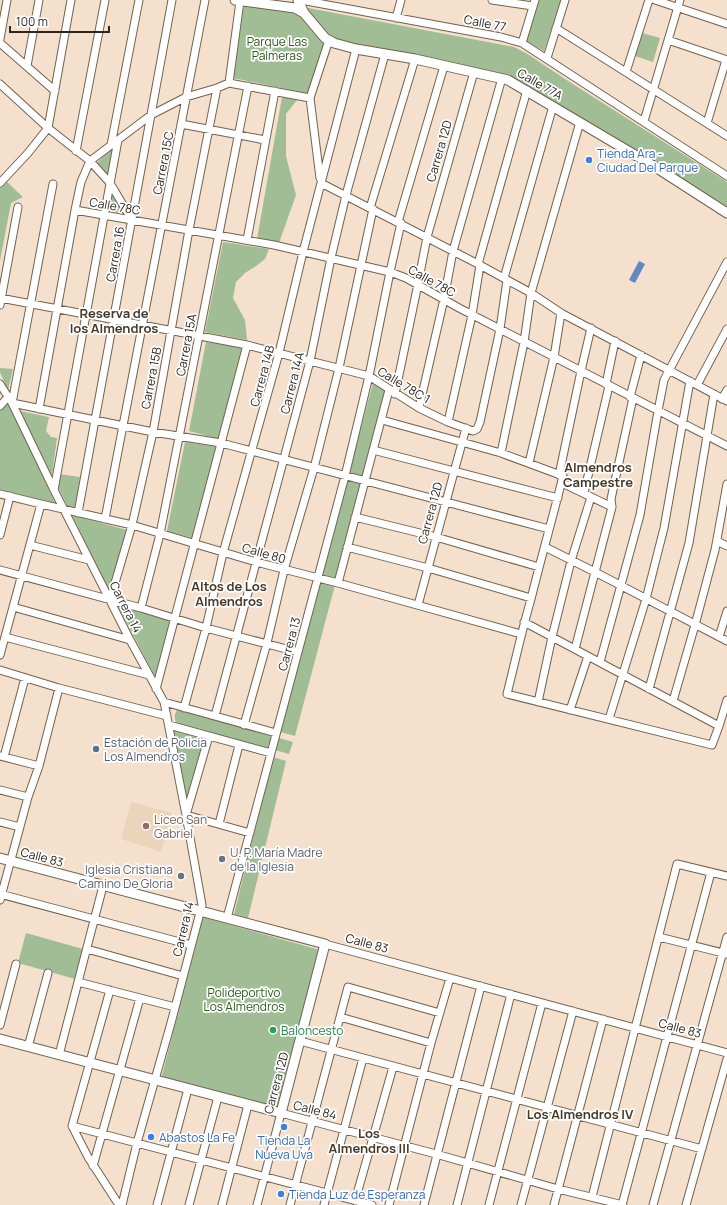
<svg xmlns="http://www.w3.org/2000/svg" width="727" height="1205" viewBox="0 0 727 1205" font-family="Manrope,sans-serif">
  <rect width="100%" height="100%" fill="#f4e0cc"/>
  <path fill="#ecd4ba" d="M131 802 172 813 161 852 121 839Z"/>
  <path fill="#a1bd96" d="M539 0H561L544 51 526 41Z
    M244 4 298 13 322 40 324 46 311 91 306 93 233 78Z
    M303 7 514 47 526 53 565 79 727 182V207L510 77 498 73 340 43 329 36Z
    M642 33 660 38 653 62 635 56Z
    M282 97 297 100 286 114V156L296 195 279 243 257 239Z
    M113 146 109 177 96 164Z
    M6 181 23 197 11 203 0 261V187Z
    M112 190 128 214 108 211Z
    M223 242 269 249 265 259 256 266 245 273 236 282 233 298 245 320 247 340 205 332Z
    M206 342 243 347 221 440 189 431Z
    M0 368 13 369 8 390 0 372Z
    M373 383 386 391 362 477 349 472Z
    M7 402 24 436 56 505 0 490V409Z
    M20 411 49 417 46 431 51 437 57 438 52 475Z
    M185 442 218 447 192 538 167 531Z
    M59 474 80 477 75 508 68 507 57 485Z
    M347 480 361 484 336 579 322 574Z
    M72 515 127 530 109 591Z
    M321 582 335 585 295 736 280 732Z
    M117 605 171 621 156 678Z
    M177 710 272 736 267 749 177 724C174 718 174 715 177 710Z
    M174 730 205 740 187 801Z
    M279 738 293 742 289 754 275 750Z
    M273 757 286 761 248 918 234 914Z
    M203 917 320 950 278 1110 161 1079Z
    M26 933 83 949 75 979 18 963Z"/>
  <path fill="#6288c2" d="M639 261 645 264 635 283 629 280Z"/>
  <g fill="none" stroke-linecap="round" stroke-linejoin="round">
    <g stroke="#71614f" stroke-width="9">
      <path id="minor" d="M301 0 501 37 522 43 727 176
        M492 0 533 6
        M655 0 727 24
        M396 18 401 0
        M556 28 727 136
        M0 39 7 0
        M668 40 727 60
        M0 43 55 91
        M522 43 535 0
        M547 58 565 0
        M27 66 39 0
        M626 72 649 0
        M229 83 240 1
        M0 84 48 128 90 161 110 183 132 220
        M644 121 680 0
        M707 123 726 60
        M181 124 265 140
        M111 145 139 0
        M76 151 105 0
        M320 178 310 98 329 40
        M0 183 28 153 48 128 71 0
        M321 183 478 264 531 293 561 313 727 401
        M53 184 12 403 153 432 221 443 549 529
        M370 208 415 59
        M75 210 274 245 390 272 406 278 459 308 727 446
        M398 222 444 66
        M247 240 275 91
        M478 264 527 90
        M504 278 553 106
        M0 298 247 345 369 376 419 408 448 422 473 431 477 429 480 422 500 329 507 280
        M0 305 18 207
        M0 384 12 403 54 490 130 640 164 702 186 815 202 905 171 1023 137 1143 122 1205
        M606 384 615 341
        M697 385 727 329
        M395 394 418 284 427 237 474 72
        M630 397 641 355
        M722 399 727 390
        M0 406 8 397
        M419 408 444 299 453 251 502 78
        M39 409 75 210 81 182 90 161 151 115 186 97 217 88 229 83 310 98
        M382 420 501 453 563 476C553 517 541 558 531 599 522 630 515 662 507 694L712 745 719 726 524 622
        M448 422 472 315 480 265
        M373 450 558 498
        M501 453 524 342 531 293 580 122
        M529 463 554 357 561 313
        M559 475 581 371 591 328
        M562 483 612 507
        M54 490 118 140
        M584 493 609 386
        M0 494 41 504 132 525 256 562 338 583 521 634
        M78 513 172 0
        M355 517 436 537 539 567
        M105 519 205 0
        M0 535 10 496
        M717 541 727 546
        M30 545 89 560
        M347 547 428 568 531 598
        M545 547 595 572 727 641
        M0 570 141 608 206 628 298 652
        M338 583 389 390
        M110 600 132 525 153 432 189 230 217 88
        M418 605 466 428
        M13 607 130 640
        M141 608 160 534 248 86
        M5 637 149 675
        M719 637 727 611
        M575 649 612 507 611 499 633 398
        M0 655 41 504
        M600 662 640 515 658 411 664 380 727 262
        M0 670 59 688 167 716
        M156 689 247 345
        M649 689 689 543 714 394
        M673 701 695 625 715 550 727 484
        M164 702 276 733
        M538 702 552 637 571 561 591 497
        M184 708 206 628 223 553 279 353 303 252 356 49
        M570 710 588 656
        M215 716 310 361 331 258 346 195 385 54
        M609 719 646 599 664 528 690 381
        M169 725 271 753
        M244 725 267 643 284 570 314 468 339 368 373 209
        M719 726 727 700
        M209 736 186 815 250 833
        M0 756 39 766
        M4 757 25 678
        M0 790 28 797
        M0 822 20 827
        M219 824 239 745
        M0 894 191 945
        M0 900 28 797 39 766 59 688
        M227 918 345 476 369 376 390 272 401 223
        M659 937 727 954
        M325 944 727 1053
        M87 949 183 976
        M78 982 175 1007
        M340 1017 431 1043
        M0 1025 16 964
        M300 1041 702 1149
        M28 1047 48 973
        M59 1055 103 886
        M72 1126 372 1205
        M72 1126 110 990
        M72 1126 88 1157 119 1205
        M93 1166 140 998
        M592 1197 677 864 727 876
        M355 1201 393 1067
        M157 1205 188 1089
        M189 1205 218 1097
        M222 1205 248 1105
        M257 1205 281 1113 436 1154 558 1189 623 1205
        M290 1205 348 987 440 1013
        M324 1205 363 1058
        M389 1205 431 1043 450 978
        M424 1205 481 986
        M457 1205 511 994
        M489 1205 542 1003
        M521 1205 573 1011
        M554 1205 603 1019
        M622 1205 711 872
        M653 1205 727 937
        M686 1205 727 1059"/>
    </g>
    <g stroke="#71614f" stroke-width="11">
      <path id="tertiary" d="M235 0 295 8 304 13
        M298 0 304 13 325 38 334 43 356 49 415 59 508 80 657 168 727 213
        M0 858 325 944 281 1113 0 1039"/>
    </g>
    <use href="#minor" stroke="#fff" stroke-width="7"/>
    <use href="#tertiary" stroke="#fff" stroke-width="9"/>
  </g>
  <g fill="#3f7fe0" stroke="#fff" stroke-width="1.5">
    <circle cx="589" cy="160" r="4"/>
    <circle cx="284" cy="1127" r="4"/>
    <circle cx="151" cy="1137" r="4"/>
    <circle cx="281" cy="1194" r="4"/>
  </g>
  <circle fill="#5c6f8a" stroke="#fff" stroke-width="1.5" cx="96" cy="749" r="4"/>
  <circle fill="#8d6e63" stroke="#fff" stroke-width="1.5" cx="146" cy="826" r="4"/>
  <g fill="#6b7280" stroke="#fff" stroke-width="1.5">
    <circle cx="222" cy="859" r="4"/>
    <circle cx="181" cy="876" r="4"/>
  </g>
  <circle fill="#2e9e5b" stroke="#fff" stroke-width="1.5" cx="273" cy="1030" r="4"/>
  <g text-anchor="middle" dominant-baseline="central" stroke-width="3.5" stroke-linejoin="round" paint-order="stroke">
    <g font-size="12" fill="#2d261f" stroke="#fff">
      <text transform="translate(485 23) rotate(11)">Calle 77</text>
      <text transform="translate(540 84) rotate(30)">Calle 77A</text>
      <text transform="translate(439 151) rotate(-74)">Carrera 12D</text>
      <text transform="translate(163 163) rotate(-79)">Carrera 15C</text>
      <text transform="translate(115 206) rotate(10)">Calle 78C</text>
      <text transform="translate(115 254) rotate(-80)">Carrera 16</text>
      <text transform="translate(432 281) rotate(29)">Calle 78C</text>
      <text transform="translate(186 345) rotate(-79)">Carrera 15A</text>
      <text transform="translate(262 376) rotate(-75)">Carrera 14B</text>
      <text transform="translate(151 378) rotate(-79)">Carrera 15B</text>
      <text transform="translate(292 383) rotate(-76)">Carrera 14A</text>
      <text transform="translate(404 385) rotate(31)">Calle 78C 1</text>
      <text transform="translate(430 513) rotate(-75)">Carrera 12D</text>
      <text transform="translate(264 553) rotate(16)">Calle 80</text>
      <text transform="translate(126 607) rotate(63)">Carrera 14</text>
      <text transform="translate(289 644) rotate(-75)">Carrera 13</text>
      <text transform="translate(42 857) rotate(15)">Calle 83</text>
      <text transform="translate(183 929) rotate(-77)">Carrera 14</text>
      <text transform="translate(367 943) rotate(15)">Calle 83</text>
      <text transform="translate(680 1028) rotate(15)">Calle 83</text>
      <text transform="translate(276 1083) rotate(-75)">Carrera 12D</text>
      <text transform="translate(315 1110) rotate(14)">Calle 84</text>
    </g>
    <g font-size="12" fill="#2e571a" stroke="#fff">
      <text x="277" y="41">Parque Las<tspan x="277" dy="14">Palmeras</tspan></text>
      <text x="244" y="992">Polideportivo<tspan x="244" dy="14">Los Almendros</tspan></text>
    </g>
    <g font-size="12" fill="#366cbe" stroke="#fff" text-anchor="start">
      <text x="597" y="153">Tienda Ara -<tspan x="597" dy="14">Ciudad Del Parque</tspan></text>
      <text x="159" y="1137">Abastos La Fe</text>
      <text x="284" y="1140" text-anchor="middle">Tienda La<tspan x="284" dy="14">Nueva Uva</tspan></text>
      <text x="289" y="1194">Tienda Luz de Esperanza</text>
    </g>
    <g font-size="12" fill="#4e5e75" stroke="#fff" text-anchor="start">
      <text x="104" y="742">Estación de Policia<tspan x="104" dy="14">Los Almendros</tspan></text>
    </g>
    <g font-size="12" fill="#785e54" stroke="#fff" text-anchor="start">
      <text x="154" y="819">Liceo San<tspan x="154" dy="14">Gabriel</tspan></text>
    </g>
    <g font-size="12" fill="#5b616d" stroke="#fff" text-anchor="start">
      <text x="230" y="852">U. P. María Madre<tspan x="230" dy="14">de la Iglesia</tspan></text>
      <text x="173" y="869" text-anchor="end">Iglesia Cristiana<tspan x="173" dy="14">Camino De Gloria</tspan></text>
    </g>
    <g font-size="12" fill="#27864d" stroke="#fff" text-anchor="start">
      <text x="281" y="1030">Baloncesto</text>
    </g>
    <g font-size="13" font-weight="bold" fill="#473827" stroke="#fff">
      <text x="114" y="313">Reserva de<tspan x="114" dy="15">los Almendros</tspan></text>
      <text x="598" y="467">Almendros<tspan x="598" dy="15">Campestre</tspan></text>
      <text x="229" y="586">Altos de Los<tspan x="229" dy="15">Almendros</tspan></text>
      <text x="580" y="1114">Los Almendros IV</text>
      <text x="369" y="1133">Los<tspan x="369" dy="15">Almendros III</tspan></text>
    </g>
  </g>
  <path d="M10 26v6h99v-6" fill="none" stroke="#2d261f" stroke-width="2"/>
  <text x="16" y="26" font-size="12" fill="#2d261f" stroke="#ffffff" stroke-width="3" paint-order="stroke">100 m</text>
</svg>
